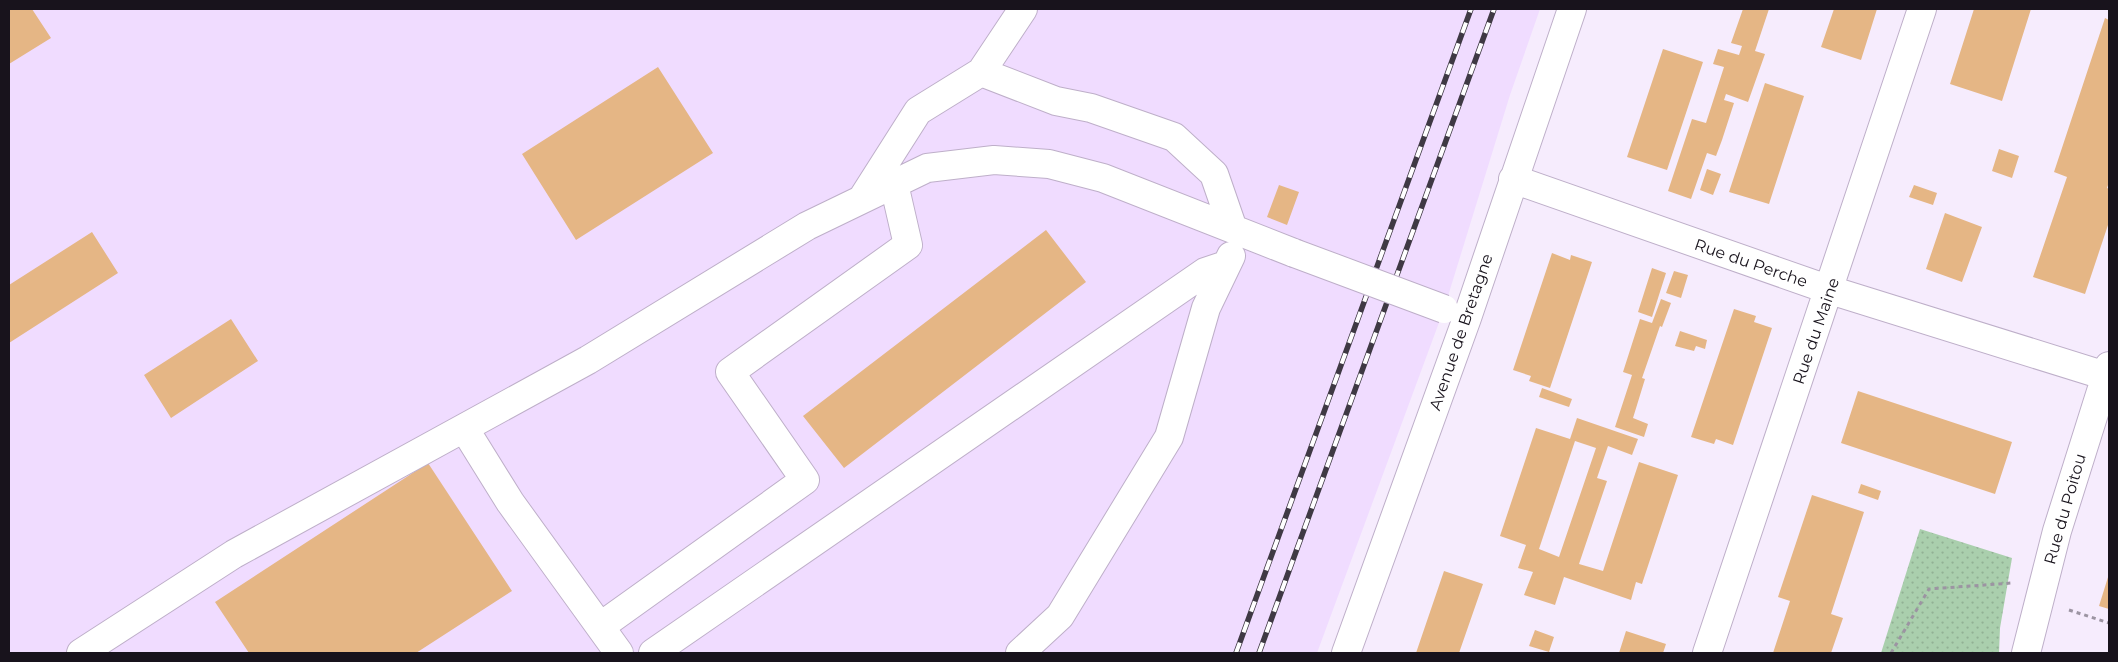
<svg xmlns="http://www.w3.org/2000/svg" width="2118" height="662" viewBox="0 0 2118 662" font-family="Montserrat,sans-serif">
  <defs>
    <pattern id="grass-dots" width="8" height="8" patternUnits="userSpaceOnUse" patternTransform="scale(1.25)"><rect width="8" height="8" fill="#aacfad"/><path d="M2 2h.1M6 6h.1" fill="none" stroke="#92b194" stroke-width="1.8" stroke-linecap="round"/></pattern>
  </defs>
  <rect width="100%" height="100%" fill="#f6ecfd"/>
  <path fill="#f0dcff" d="M9 9H1540L1510 95 1444 309 1317 653H9Z"/>
  <path fill="url(#grass-dots)" d="M1920 529 2012 558 2000 628 1999 653H1881Z"/>
  <path fill="#e5b685" fill-rule="evenodd" d="M9 9H32L51 38 9 64Z
    M1743 9H1769L1755 51 1765 54 1748 102 1726 94 1724 100 1734 103 1722 140 1716 156 1707 153 1691 199 1668 191 1692 119 1706 123 1724 67 1713 64 1718 49 1739 55 1742 46 1731 43Z
    M1834 9H1877L1861 60 1821 47Z
    M1974 9H2031L2002 101 1950 84Z
    M2105 18 2109 20V182L2107 188 2109 189V222L2085 294 2033 277 2067 177 2054 172Z
    M1663 49 1703 62 1667 170 1627 157Z
    M658 67 713 153 576 240 522 154Z
    M1765 83 1804 96 1769 204 1729 192Z
    M1999 149 2019 156 2012 178 1992 171Z
    M1707 169 1721 174 1713 195 1700 190Z
    M1279 185 1299 192 1287 225 1267 217Z
    M1914 185 1937 193 1933 205 1909 197Z
    M1945 213 1982 227 1962 282 1926 269Z
    M1046 230 1086 282 844 468 803 416Z
    M92 232 118 273 9 343V285Z
    M1552 253 1570 260 1571 255 1592 262 1550 388 1529 381 1531 376 1513 370Z
    M1652 268 1666 273 1652 317 1638 312Z
    M1674 271 1688 275 1681 298 1666 293Z
    M1661 299 1671 303 1662 327 1660 326 1642 378 1645 379 1633 418 1648 424 1644 437 1615 427 1632 375 1623 372 1640 319 1652 323Z
    M1734 309 1756 316 1754 322 1772 328 1733 445 1716 439 1714 444 1691 437Z
    M231 319 258 361 171 418 144 375Z
    M1680 331 1707 340 1705 349 1696 346 1694 351 1675 346Z
    M1542 388 1572 399 1569 407 1539 397Z
    M1858 391 2012 442 1995 494 1841 443Z
    M1577 418 1638 439 1632 455 1608 446 1597 478 1607 481 1579 564 1603 571 1639 462 1678 475 1642 584 1636 582 1631 600 1564 577 1555 605 1524 595 1533 572 1518 568 1526 545 1500 536 1536 428 1570 439ZM1575 441 1596 448 1559 557 1539 549Z
    M428 463 512 591 416 653H249L215 602Z
    M1861 484 1881 491 1878 500 1858 493Z
    M1812 495 1864 512 1831 614 1843 618 1831 653H1773L1790 601 1778 597Z
    M1444 571 1483 584 1459 653H1416Z
    M2109 574V609L2099 606Z
    M1535 630 1554 637 1549 652 1529 646Z
    M1626 631 1666 644 1663 653H1619Z"/>
  <g fill="none" stroke-linecap="round" stroke-linejoin="round">
    <g stroke="#beafc9" stroke-width="30">
      <path id="minor" d="M981 72 1056 101 1091 108 1174 137 1214 174 1233 229
        M1513 179 1830 290 2106 376
        M862 199 918 111 981 72 1023 9
        M464 428 510 502 619 653
        M601 626 805 480 730 372 908 245 894 184
        M81 653 234 554 588 360 807 226 927 168 994 160 1049 164 1103 178 1294 253
        M653 653 1205 272 1226 265
        M1020 653 1060 616 1169 437 1206 308 1231 256
        M1346 653 1467 318 1572 9
        M1707 653 1922 9
        M2026 653 2057 531 2109 366"/>
    </g>
    <path stroke="#9c94a2" stroke-width="3" stroke-dasharray="4 4" stroke-linecap="butt" d="M2069 610 2109 623
      M1891 653 1929 589 2012 583"/>
    <use href="#minor" stroke="#fff" stroke-width="28"/>
    <g stroke="#3f3944" stroke-width="5.5">
      <path id="rail" d="M1236 653 1471 9
        M1259 653 1494 9"/>
    </g>
    <use href="#rail" stroke="#fff" stroke-width="4" stroke-dasharray="11" stroke-linecap="butt"/>
    <g stroke="#beafc9" stroke-width="30" stroke-linecap="butt">
      <path id="minor-bridge" d="M1294 253 1444 309"/>
    </g>
    <use href="#minor-bridge" stroke="#fff" stroke-width="28"/>
  </g>
  <g text-anchor="middle" dominant-baseline="central" stroke-width="4.5" stroke-linejoin="round" paint-order="stroke">
    <g font-size="16" fill="#18131c" stroke="#fff">
      <text transform="translate(1751 263) rotate(19)">Rue du Perche</text>
      <text transform="translate(1816 331) rotate(-71)">Rue du Maine</text>
      <text transform="translate(1461 332) rotate(-71)">Avenue de Bretagne</text>
      <text transform="translate(2065 509) rotate(-74)">Rue du Poitou</text>
    </g>
  </g>
  <rect width="2118" height="662" fill="none" stroke="#18131c" stroke-width="20"/>
</svg>
